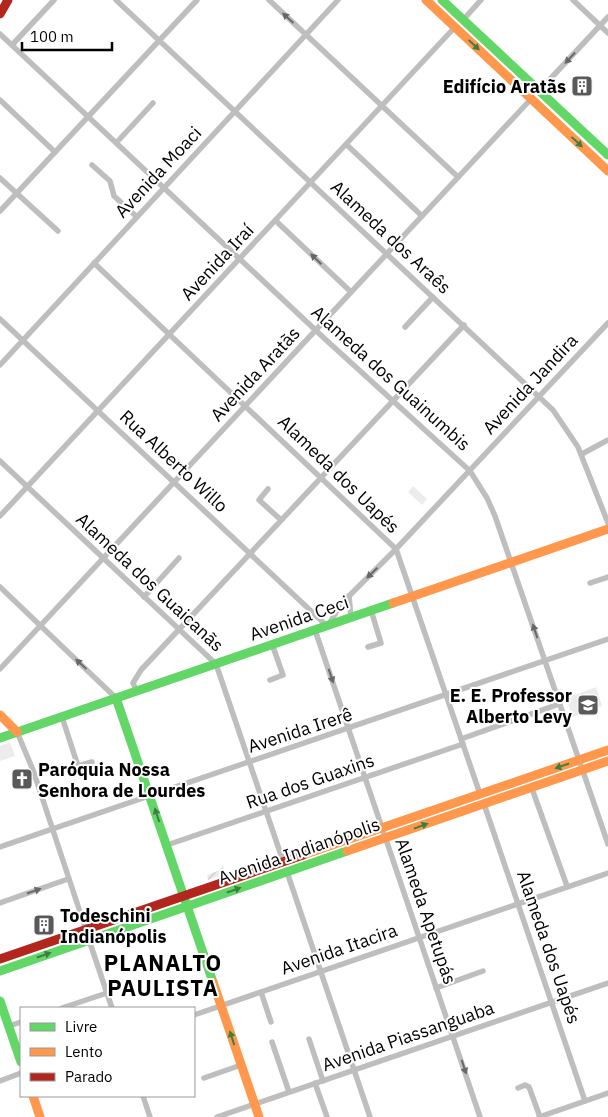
<svg xmlns="http://www.w3.org/2000/svg" width="608" height="1117" viewBox="0 0 608 1117" font-family="'IBM Plex Sans',sans-serif">
	<defs>
		<pattern id="garden-furrows" width="10" height="10" patternUnits="userSpaceOnUse" patternTransform="scale(1.25)"><rect width="10" height="10" fill="#ececec"/><path d="M-1 1l2-2M0 10L10 0M9 11l2-2" fill="none" stroke="#c9c9c9"/></pattern>
	</defs>
	<rect width="100%" height="100%" fill="#fff"/>
	<!-- garden -->
	<polygon fill="url(#garden-furrows)" points="223,865 226,874 208,880 207,875 220,870"/>
	<!-- pitch -->
	<g fill="#ececec">
		<polygon points="413,486 427,499 422,505 408,492"/>
		<polygon points="596,687 602,706 573,717 566,698"/>
		<polygon points="10,742 15,756 0,761 0,746"/>
	</g>
	<g fill="none" stroke-linecap="round" stroke-linejoin="round">
		<!-- street -->
		<g stroke="#bebebe" stroke-width="5.5">
			<polyline points="116,0 553,410 578,447 608,523"/>
			<polyline points="269,0 458,177"/>
			<polyline points="573,0 608,33"/>
			<polyline points="463,20 481,0"/>
			<polyline points="0,34 325,339 470,471 487,498 495,516 608,844"/>
			<polyline points="12,45 54,0"/>
			<polyline points="539,91 608,17"/>
			<polyline points="0,100 55,152"/>
			<polyline points="117,142 153,103"/>
			<polyline points="347,145 422,216"/>
			<polyline points="92,165 110,181 114,196 137,217"/>
			<polyline points="0,178 58,231"/>
			<polyline points="0,211 197,0"/>
			<polyline points="276,221 351,292"/>
			<polyline points="94,263 396,549 480,794"/>
			<polyline points="0,319 327,626"/>
			<polyline points="405,327 433,297"/>
			<polyline points="0,365 338,0"/>
			<polyline points="582,454 608,440"/>
			<polyline points="0,461 216,664 283,861"/>
			<polyline points="268,489 259,500 281,520"/>
			<polyline points="0,516 455,27"/>
			<polyline points="590,583 608,577"/>
			<polyline points="0,587 116,698"/>
			<polyline points="349,596 351,617"/>
			<polyline points="144,597 179,558"/>
			<polyline points="329,624 341,604 396,549 608,323"/>
			<polyline points="315,630 480,1117"/>
			<polyline points="368,647 381,643 371,610"/>
			<polyline points="0,669 531,99"/>
			<polyline points="270,680 283,675 272,644"/>
			<polyline points="137,692 133,683 141,670 464,325"/>
			<polyline points="62,717 78,766 92,762"/>
			<polyline points="17,732 33,770 86,930"/>
			<polyline points="461,739 559,704"/>
			<polyline points="531,786 567,886"/>
			<polyline points="484,804 585,1101"/>
			<polyline points="167,845 463,744"/>
			<polyline points="0,847 608,639"/>
			<polyline points="287,872 370,1117"/>
			<polyline points="0,903 68,879"/>
			<polyline points="89,940 112,1008"/>
			<polyline points="436,988 483,971"/>
			<polyline points="261,992 271,1022"/>
			<polyline points="62,1008 107,993"/>
			<polyline points="194,1015 608,873"/>
			<polyline points="9,1026 21,1022"/>
			<polyline points="309,1039 323,1081"/>
			<polyline points="272,1042 289,1092"/>
			<polyline points="204,1078 241,1065"/>
			<polyline points="0,1081 21,1073"/>
			<polyline points="315,1083 327,1117"/>
			<polyline points="518,1088 525,1085 529,1087 540,1117"/>
			<polyline points="143,1096 150,1117"/>
			<polyline points="217,1117 608,983"/>
			<polyline points="539,1117 608,1093"/>
		</g>
		<!-- fast -->
		<g stroke="#63d668" stroke-width="9">
			<polyline points="442,0 608,155"/>
			<polyline points="116,698 213,982"/>
			<polyline points="0,738 393,603"/>
			<polyline points="0,971 347,851"/>
			<polyline points="0,1001 21,1062"/>
		</g>
		<!-- slow -->
		<g stroke="#ff974d" stroke-width="9">
			<polyline points="426,0 608,171"/>
			<polyline points="393,603 608,529"/>
			<polyline points="0,715 17,732"/>
			<polyline points="347,851 608,761"/>
			<polyline points="303,855 608,750"/>
			<polyline points="213,982 259,1117"/>
			<polyline points="33,1096 40,1117"/>
		</g>
		<!-- jam -->
		<g stroke="#b3261e" stroke-width="9">
			<polyline points="0,14 8,0"/>
			<polyline points="0,959 303,855"/>
		</g>
	</g>
	<!-- one-way arrows -->
	<defs><path id="oneway-solid" d="M-6-.8H1V-3.2L6.5 0L1 3.2V.8H-6Z" transform="scale(1.25)"/></defs>
	<g fill="#686868">
		<use href="#oneway-solid" transform="translate(288 18) rotate(-137)"/>
		<use href="#oneway-solid" transform="translate(570 58) rotate(133)"/>
		<use href="#oneway-solid" transform="translate(316 259) rotate(-136)"/>
		<use href="#oneway-solid" transform="translate(372 573) rotate(136)"/>
		<use href="#oneway-solid" transform="translate(535 631) rotate(-109)"/>
		<use href="#oneway-solid" transform="translate(81 664) rotate(-137)"/>
		<use href="#oneway-solid" transform="translate(331 676) rotate(71)"/>
		<use href="#oneway-solid" transform="translate(34 891) rotate(-19)"/>
		<use href="#oneway-solid" transform="translate(464 1067) rotate(72)"/>
	</g>
	<g fill="#3b803e">
		<use href="#oneway-solid" transform="translate(474 45) rotate(43)"/>
		<use href="#oneway-solid" transform="translate(577 142) rotate(43)"/>
		<use href="#oneway-solid" transform="translate(562 766) rotate(161)"/>
		<use href="#oneway-solid" transform="translate(157 815) rotate(-108)"/>
		<use href="#oneway-solid" transform="translate(421 826) rotate(-20)"/>
		<use href="#oneway-solid" transform="translate(234 890) rotate(-19)"/>
		<use href="#oneway-solid" transform="translate(44 955) rotate(-19)"/>
		<use href="#oneway-solid" transform="translate(232 1038) rotate(-108)"/>
	</g>
	<!-- icons -->
	<defs>
		<g id="building-square" transform="scale(1.125)"><rect x="-9" y="-9" width="18" height="18" rx="4" fill="#595959" stroke="#fff"/><path d="M-4-6H4V6H1V3H-1V6H-4ZM-2.5-4.3h1.7v1.8h-1.7ZM.8-4.3h1.7v1.8H.8ZM-2.5-1h1.7V.8h-1.7ZM.8-1h1.7V.8H.8Z" fill="#fff"/></g>
		<g id="school-square" transform="scale(1.125)"><rect x="-9" y="-9" width="18" height="18" rx="4" fill="#595959" stroke="#fff"/><path d="M0-5L7-2L0 1L-7-2ZM-4 1L0 2.5L4 1V4Q0 6-4 4Z" fill="#fff"/></g>
		<g id="church-square" transform="scale(1.125)"><rect x="-9" y="-9" width="18" height="18" rx="4" fill="#595959" stroke="#fff"/><path d="M-1.2-6h2.4v3.5h3.3v2.4h-3.3V6h-2.4V-.1h-3.3v-2.4h3.3Z" fill="#fff"/></g>
	</defs>
	<g fill-rule="evenodd">
		<use href="#building-square" x="582" y="86"/>
		<use href="#school-square" x="588" y="705"/>
		<use href="#church-square" x="22" y="779"/>
		<use href="#building-square" x="44" y="925"/>
	</g>
	<g text-anchor="middle" dominant-baseline="central" stroke-width="4" stroke-linejoin="round" paint-order="stroke">
		<!-- poi labels -->
		<g font-size="18" font-weight="bold" fill="#000" stroke="#fff" text-anchor="end">
			<text x="566" y="86">Edifício Aratãs</text>
			<text x="572" y="695">E. E. Professor<tspan x="572" dy="21">Alberto Levy</tspan></text>
			<text x="38" y="769" text-anchor="start">Paróquia Nossa<tspan x="38" dy="21">Senhora de Lourdes</tspan></text>
			<text x="60" y="915" text-anchor="start">Todeschini<tspan x="60" dy="21">Indianópolis</tspan></text>
		</g>
		<!-- street labels -->
		<g font-size="18" fill="#000" stroke="#fff">
			<text transform="translate(158 172) rotate(-47)">Avenida Moaci</text>
			<text transform="translate(391 237) rotate(43)">Alameda dos Araês</text>
			<text transform="translate(217 262) rotate(-47)">Avenida Iraí</text>
			<text transform="translate(255 374) rotate(-47)">Avenida Aratãs</text>
			<text transform="translate(391 378) rotate(42)">Alameda dos Guainumbis</text>
			<text transform="translate(530 384) rotate(-47)">Avenida Jandira</text>
			<text transform="translate(174 461) rotate(43)">Rua Alberto Willo</text>
			<text transform="translate(339 474) rotate(44)">Alameda dos Uapés</text>
			<text transform="translate(150 582) rotate(43)">Alameda dos Guaicanãs</text>
			<text transform="translate(299 618) rotate(-19)">Avenida Ceci</text>
			<text transform="translate(300 730) rotate(-18)">Avenida Irerê</text>
			<text transform="translate(310 781) rotate(-19)">Rua dos Guaxins</text>
			<text transform="translate(299 851) rotate(-19)">Avenida Indianópolis</text>
			<text transform="translate(426 911) rotate(71)">Alameda Apetupás</text>
			<text transform="translate(549 947) rotate(71)">Alameda dos Uapés</text>
			<text transform="translate(339 949) rotate(-19)">Avenida Itacira</text>
			<text transform="translate(408 1036) rotate(-19)">Avenida Piassanguaba</text>
		</g>
		<!-- district labels -->
		<g font-size="22" font-weight="bold" letter-spacing="1" fill="#000" stroke="#fff">
			<text x="163" y="962">PLANALTO<tspan x="163" dy="25">PAULISTA</tspan></text>
		</g>
	</g>
	<!-- legend -->
	<rect x="20" y="1007" width="175" height="90" fill="#ffffff" stroke="#999999"/>
	<rect x="30" y="1023" width="25" height="8" fill="#63d668" stroke="#999999"/>
	<text x="65" y="1032" font-size="15" fill="#000000">Livre</text>
	<rect x="30" y="1048" width="25" height="8" fill="#ff974d" stroke="#999999"/>
	<text x="65" y="1057" font-size="15" fill="#000000">Lento</text>
	<rect x="30" y="1073" width="25" height="8" fill="#b3261e" stroke="#999999"/>
	<text x="65" y="1082" font-size="15" fill="#000000">Parado</text>
	<!-- scale -->
	<path d="M22 42v8h90v-8" fill="none" stroke="#000000" stroke-width="2.5"/>
	<text x="30" y="42" font-size="15" fill="#000000" stroke="#ffffff" stroke-width="4" paint-order="stroke">100 m</text>
</svg>
